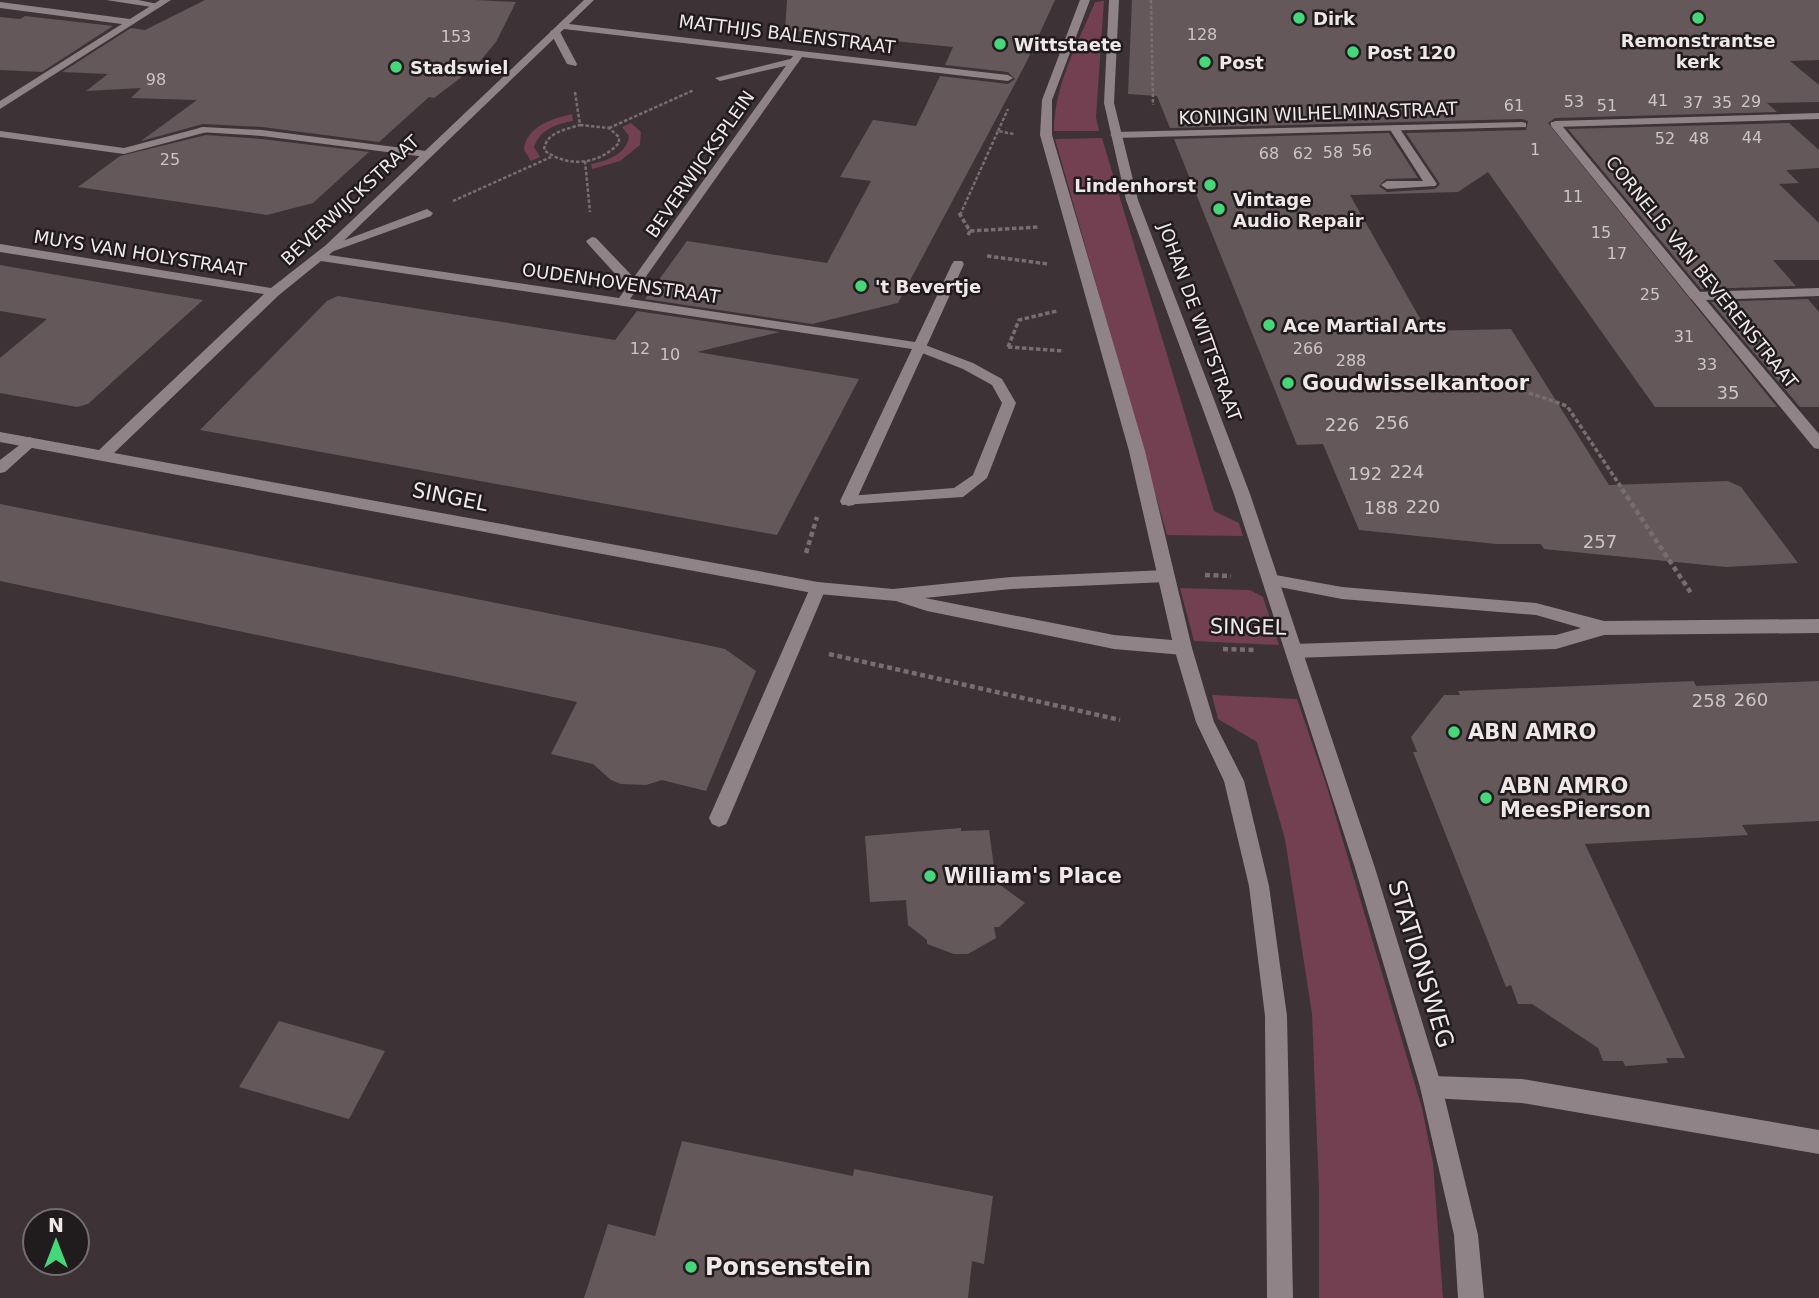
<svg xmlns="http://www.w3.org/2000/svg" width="1819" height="1298" viewBox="0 0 1819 1298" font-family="'DejaVu Sans',sans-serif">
	<rect width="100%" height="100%" fill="#3d3235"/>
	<!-- green -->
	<g fill="#724050">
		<path d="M 1104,1 L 1096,117 L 1099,131 L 1054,131 C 1054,85 1078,43 1095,2 Z"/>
		<path d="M 572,114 L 573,121 C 557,124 540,129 534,147 L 540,157 L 531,161 L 524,150 C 526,126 552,119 572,114 Z"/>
		<path d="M 631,123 L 641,132 L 640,145 L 620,161 L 592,169 L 591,164 C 607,161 627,154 629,136 L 622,127 Z"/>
		<polygon points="1102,138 1214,511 1239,523 1243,536 1167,535 1055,139"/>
		<polygon points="1180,588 1250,590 1263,597 1279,645 1194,641"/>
		<polygon points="1212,695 1297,699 1327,787 1422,1108 1433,1163 1443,1298 1319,1298 1319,1190 1312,1014 1285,839 1257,742 1218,719"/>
	</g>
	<!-- building -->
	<g fill="#64585b">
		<polygon points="205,0 475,0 516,2 496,42 476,66 434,98 429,97 379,142 262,127 203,124 141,141 197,100 131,98 141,88 86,91 108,74 62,72 131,28 145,30"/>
		<polygon points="787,0 1055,0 1027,61 898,303 812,324 645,299 687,241 827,263 871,181 840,177 873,120 916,126 940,76 1008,84 1015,79 1008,72 945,65 953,47 785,30"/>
		<polygon points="1132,0 1819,0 1819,60 1790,61 1819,85 1819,102 1767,103 1777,112 1555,118 1548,123 1777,407 1655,407 1488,172 1458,192 1350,195 1427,331 1511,329 1609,485 1728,481 1741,487 1798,563 1726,567 1544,549 1541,544 1496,544 1359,530 1323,444 1297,445 1174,139 1389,133 1418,178 1386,179 1379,186 1387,192 1435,189 1440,184 1406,133 1526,130 1528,121 1522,119 1170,128 1157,96 1128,94"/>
		<polygon points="25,16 113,26 42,72 0,70 0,17 20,19"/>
		<polygon points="1789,123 1819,150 1819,168 1786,170 1799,183 1779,184 1819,223 1819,260 1773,260 1796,286 1701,289 1568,129"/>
		<polygon points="206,135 262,139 369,152 313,203 267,215 78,187 120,156"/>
		<polygon points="0,265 155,292 203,300 88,404 77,407 0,393 0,358 47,319 0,311"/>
		<polygon points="338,296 615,340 637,311 780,332 697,352 859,379 777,535 200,430 327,301"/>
		<polygon points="1808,299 1819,312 1819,407 1800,407 1711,302"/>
		<polygon points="0,504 702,644 725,649 756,671 706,791 662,780 646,785 621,784 611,780 593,764 551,754 577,702 0,581"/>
		<polygon points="1694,681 1696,686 1819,681 1819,821 1742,825 1748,835 1585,844 1685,1058 1666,1058 1668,1063 1625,1066 1623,1061 1603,1061 1598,1048 1532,1004 1518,1004 1511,985 1506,987 1413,752 1417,752 1411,737 1444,695 1460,695 1458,691"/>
		<polygon points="961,828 961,831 989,830 996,882 1025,903 999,927 994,927 996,938 968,954 954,954 927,944 927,940 908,925 906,900 870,902 865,836"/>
		<polygon points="279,1021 385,1051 349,1119 239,1087"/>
		<polygon points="682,1141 853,1176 854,1169 993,1196 984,1264 972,1261 968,1298 584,1298 608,1224 655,1236"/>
	</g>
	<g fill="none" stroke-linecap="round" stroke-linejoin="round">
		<!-- path-far2 -->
		<g stroke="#786e70" stroke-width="2.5" stroke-dasharray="3.5 2" stroke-linecap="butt">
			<polyline points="1151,0 1153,105"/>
			<polyline points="575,92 580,125"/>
			<path d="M 580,125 L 609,128 L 619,137 L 619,143 C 599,165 567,168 544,150 C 546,132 565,130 580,125 Z"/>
			<polyline points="609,128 694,90"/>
			<polyline points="998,131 1008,109"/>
			<polyline points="585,161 590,212"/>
			<polyline points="453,201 551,157"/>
			<polyline points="960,215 998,131 1014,134"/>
		</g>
		<!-- path-far1 -->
		<g stroke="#786e70" stroke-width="3.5" stroke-dasharray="4.5 2.5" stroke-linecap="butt">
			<polyline points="959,213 970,231 967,237"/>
			<polyline points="970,231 1039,227"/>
			<polyline points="987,256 1048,264"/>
			<polyline points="1008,347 1064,351"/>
			<polyline points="1008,347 1019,320 1057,311"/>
			<polyline points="1509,386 1567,406 1623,490"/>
		</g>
		<!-- path -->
		<g stroke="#786e70" stroke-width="4.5" stroke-dasharray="5 3.5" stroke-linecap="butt">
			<polyline points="1622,489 1691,593"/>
			<polyline points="806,553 817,517"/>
			<polyline points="1205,575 1231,576"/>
			<polyline points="1223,649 1256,650"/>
			<polyline points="829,654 1120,720"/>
		</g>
		<!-- service -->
		<g fill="#908387" fill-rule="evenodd">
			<polygon points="1394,125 1398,126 1437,184 1435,186 1387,189 1381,185 1387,181 1423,181 1389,128"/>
			<polygon points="917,342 973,363 1002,379 1016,403 987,478 963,497 842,505 840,501 848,496 954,488 973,475 1002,403 992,385 963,369 912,349 910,346"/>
			<polygon points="30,437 37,442 35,445 5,472 0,473 0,460"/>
			<polygon points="818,582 826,588 729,818 726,824 719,827 712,824 709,818 810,588"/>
			<polygon points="1431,1076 1522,1079 1819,1130 1819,1154 1522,1103 1431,1098 1423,1095 1420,1087 1423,1079"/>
		</g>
		<!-- pedestrian -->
		<g fill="#908387" fill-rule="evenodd">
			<polygon points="106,0 138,0 163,5 158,8"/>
			<polygon points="552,30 560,32 577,64 576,66 567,64 550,32"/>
			<polygon points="794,58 799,61 798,63 720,81 715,78"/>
			<polygon points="1551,122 1559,122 1701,293 1701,299 1691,299 1551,126"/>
			<polygon points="203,127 262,130 426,151 432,154 426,157 262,136 199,132 199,128"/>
			<polygon points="427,209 433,213 431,216 334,251 330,252 324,248"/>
			<polygon points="592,237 596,238 639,283 639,289 629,289 588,244 586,241"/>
		</g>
		<!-- minor -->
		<g fill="#908387" fill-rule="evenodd">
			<polygon points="160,0 171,0 0,109 0,101 122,24 0,8 0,2 130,19"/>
			<path d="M 584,0 L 594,0 L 569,24 L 1008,75 L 1013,78 L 1008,81 L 802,57 L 630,299 L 915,342 L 952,264 L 954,261 L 962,261 L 964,264 L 854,505 L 848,506 L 840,501 L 912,349 L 321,261 L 279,295 L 114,453 L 818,582 L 893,589 L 1011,577 L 1166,570 L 1174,576 L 1166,582 L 1011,589 L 925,598 L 1114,635 L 1183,641 L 1189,643 L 1192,648 L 1189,653 L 1183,655 L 1114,649 L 927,611 L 896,601 L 818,594 L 0,442 L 0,432 L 99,450 L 264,294 L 0,252 L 0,244 L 271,288 L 326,245 ZM 564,29 L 793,56 L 619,298 L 329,255 Z"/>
			<polygon points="1819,113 1819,119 1555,127 1550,124 1555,121"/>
			<polygon points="1522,122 1526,123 1526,127 1116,138 1110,135 1116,132"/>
			<polygon points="203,127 207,128 207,132 124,154 0,137 0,131 124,148"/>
			<polygon points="1819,288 1819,296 1706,300 1819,434 1819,449 1814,448 1689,296 1696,292"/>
			<polygon points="1270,574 1342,587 1536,603 1604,621 1819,619 1819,633 1604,635 1556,649 1294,658 1288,656 1285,651 1288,646 1294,644 1556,635 1581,628 1536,615 1342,599 1264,584 1262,580 1264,576"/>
		</g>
		<!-- tertiary -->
		<g fill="#908387" fill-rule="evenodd">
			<polygon points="1080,0 1090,0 1052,100 1052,135 1145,451 1192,648 1214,722 1244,781 1269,886 1287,1016 1293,1298 1267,1298 1265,1016 1249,886 1224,781 1196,722 1174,648 1129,451 1040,135 1042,100"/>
			<polygon points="1109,0 1119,0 1114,103 1138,200 1250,494 1375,868 1442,1087 1478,1235 1484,1298 1458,1298 1454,1235 1420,1087 1355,868 1234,494 1126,200 1104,103"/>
		</g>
	</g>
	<!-- markers -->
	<g fill="#46d779" stroke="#201b1d" stroke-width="2.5">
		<circle cx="1299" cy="18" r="7"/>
		<circle cx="1698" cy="18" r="7"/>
		<circle cx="1000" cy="44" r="7"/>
		<circle cx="1353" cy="52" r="7"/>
		<circle cx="1205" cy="62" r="7"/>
		<circle cx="396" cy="67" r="7"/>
		<circle cx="1210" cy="185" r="7"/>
		<circle cx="1219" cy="209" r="7"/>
		<circle cx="861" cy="286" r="7"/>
		<circle cx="1269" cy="325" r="7"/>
		<circle cx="1288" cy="383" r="7"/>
		<circle cx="1454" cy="732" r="7"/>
		<circle cx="1486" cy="798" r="7"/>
		<circle cx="930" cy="876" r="7"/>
		<circle cx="691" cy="1267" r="7"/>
	</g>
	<g text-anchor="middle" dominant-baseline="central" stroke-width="5" stroke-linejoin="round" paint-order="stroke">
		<!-- far-number labels -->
		<g font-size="16" fill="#ccc4c6">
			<text x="1202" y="34">128</text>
			<text x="456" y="36">153</text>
			<text x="156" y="79">98</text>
			<text x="1658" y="100">41</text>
			<text x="1574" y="101">53</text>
			<text x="1751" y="101">29</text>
			<text x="1693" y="102">37</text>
			<text x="1722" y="102">35</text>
			<text x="1514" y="105">61</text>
			<text x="1607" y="105">51</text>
			<text x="1752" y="137">44</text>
			<text x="1665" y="138">52</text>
			<text x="1699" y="138">48</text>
			<text x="1535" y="149">1</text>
			<text x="1362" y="150">56</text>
			<text x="1333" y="152">58</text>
			<text x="1269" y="153">68</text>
			<text x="1303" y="153">62</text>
			<text x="170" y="159">25</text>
			<text x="1573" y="196">11</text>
			<text x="1601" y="232">15</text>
			<text x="1617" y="253">17</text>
			<text x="1650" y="294">25</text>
			<text x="1684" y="336">31</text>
			<text x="640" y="348">12</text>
			<text x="1308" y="348">266</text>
			<text x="670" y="354">10</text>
			<text x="1351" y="360">288</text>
			<text x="1707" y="364">33</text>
		</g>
		<!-- far-poi labels -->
		<g font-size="18" font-weight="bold" fill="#efe8e9" stroke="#201b1d" text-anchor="start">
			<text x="1313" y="18">Dirk</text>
			<text x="1698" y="40" text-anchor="middle">Remonstrantse<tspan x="1698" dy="21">kerk</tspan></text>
			<text x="1014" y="44">Wittstaete</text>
			<text x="1367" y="52">Post 120</text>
			<text x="1219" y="62">Post</text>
			<text x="410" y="67">Stadswiel</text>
			<text x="1196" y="185" text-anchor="end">Lindenhorst</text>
			<text x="1233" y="199">Vintage<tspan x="1233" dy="21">Audio Repair</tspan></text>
			<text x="875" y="286">'t Bevertje</text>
			<text x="1283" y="325">Ace Martial Arts</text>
		</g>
		<!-- far-street labels -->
		<g font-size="18" fill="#efe8e9" stroke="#201b1d">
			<text transform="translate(787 34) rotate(7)">MATTHIJS BALENSTRAAT</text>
			<text transform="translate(1318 113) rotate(-2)">KONINGIN WILHELMINASTRAAT</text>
			<text transform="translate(700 164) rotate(-55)">BEVERWIJCKSPLEIN</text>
			<text transform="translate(350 200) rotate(-43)">BEVERWIJCKSTRAAT</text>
			<text transform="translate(140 253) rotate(9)">MUYS VAN HOLYSTRAAT</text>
			<text transform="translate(1702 272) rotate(51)">CORNELIS VAN BEVERENSTRAAT</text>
			<text transform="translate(621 283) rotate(8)">OUDENHOVENSTRAAT</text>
			<text transform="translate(1200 322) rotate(70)">JOHAN DE WITTSTRAAT</text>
		</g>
		<!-- number labels -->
		<g font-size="18" fill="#ccc4c6">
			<text x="1728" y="392">35</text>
			<text x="1392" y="422">256</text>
			<text x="1342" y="424">226</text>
			<text x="1407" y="471">224</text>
			<text x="1365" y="473">192</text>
			<text x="1423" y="506">220</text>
			<text x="1381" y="507">188</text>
			<text x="1600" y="541">257</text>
			<text x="1751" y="699">260</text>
			<text x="1709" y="700">258</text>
		</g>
		<!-- poi labels -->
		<g font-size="21" font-weight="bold" fill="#efe8e9" stroke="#201b1d" text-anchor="start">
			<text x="1302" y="383">Goudwisselkantoor</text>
			<text x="1468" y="732">ABN AMRO</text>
			<text x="1500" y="786">ABN AMRO<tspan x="1500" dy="24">MeesPierson</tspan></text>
			<text x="944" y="876">William's Place</text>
		</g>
		<!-- street labels -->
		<g font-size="21" fill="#efe8e9" stroke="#201b1d">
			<text transform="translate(450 497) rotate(11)">SINGEL</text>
			<text transform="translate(1248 627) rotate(1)">SINGEL</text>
		</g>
		<!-- near-street labels -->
		<g font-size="24" fill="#efe8e9" stroke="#201b1d">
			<text transform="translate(1421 964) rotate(73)">STATIONSWEG</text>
		</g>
		<!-- near-poi labels -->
		<g font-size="24" font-weight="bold" fill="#efe8e9" stroke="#201b1d" text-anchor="start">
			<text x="705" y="1267">Ponsenstein</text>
		</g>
	</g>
	<!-- north arrow -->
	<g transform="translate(56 1242)"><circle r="33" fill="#201b1d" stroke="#736d6f" stroke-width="2"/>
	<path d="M0-5L12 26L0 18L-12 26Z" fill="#46d779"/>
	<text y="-10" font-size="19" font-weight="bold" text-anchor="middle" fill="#efe8e9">N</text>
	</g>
</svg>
